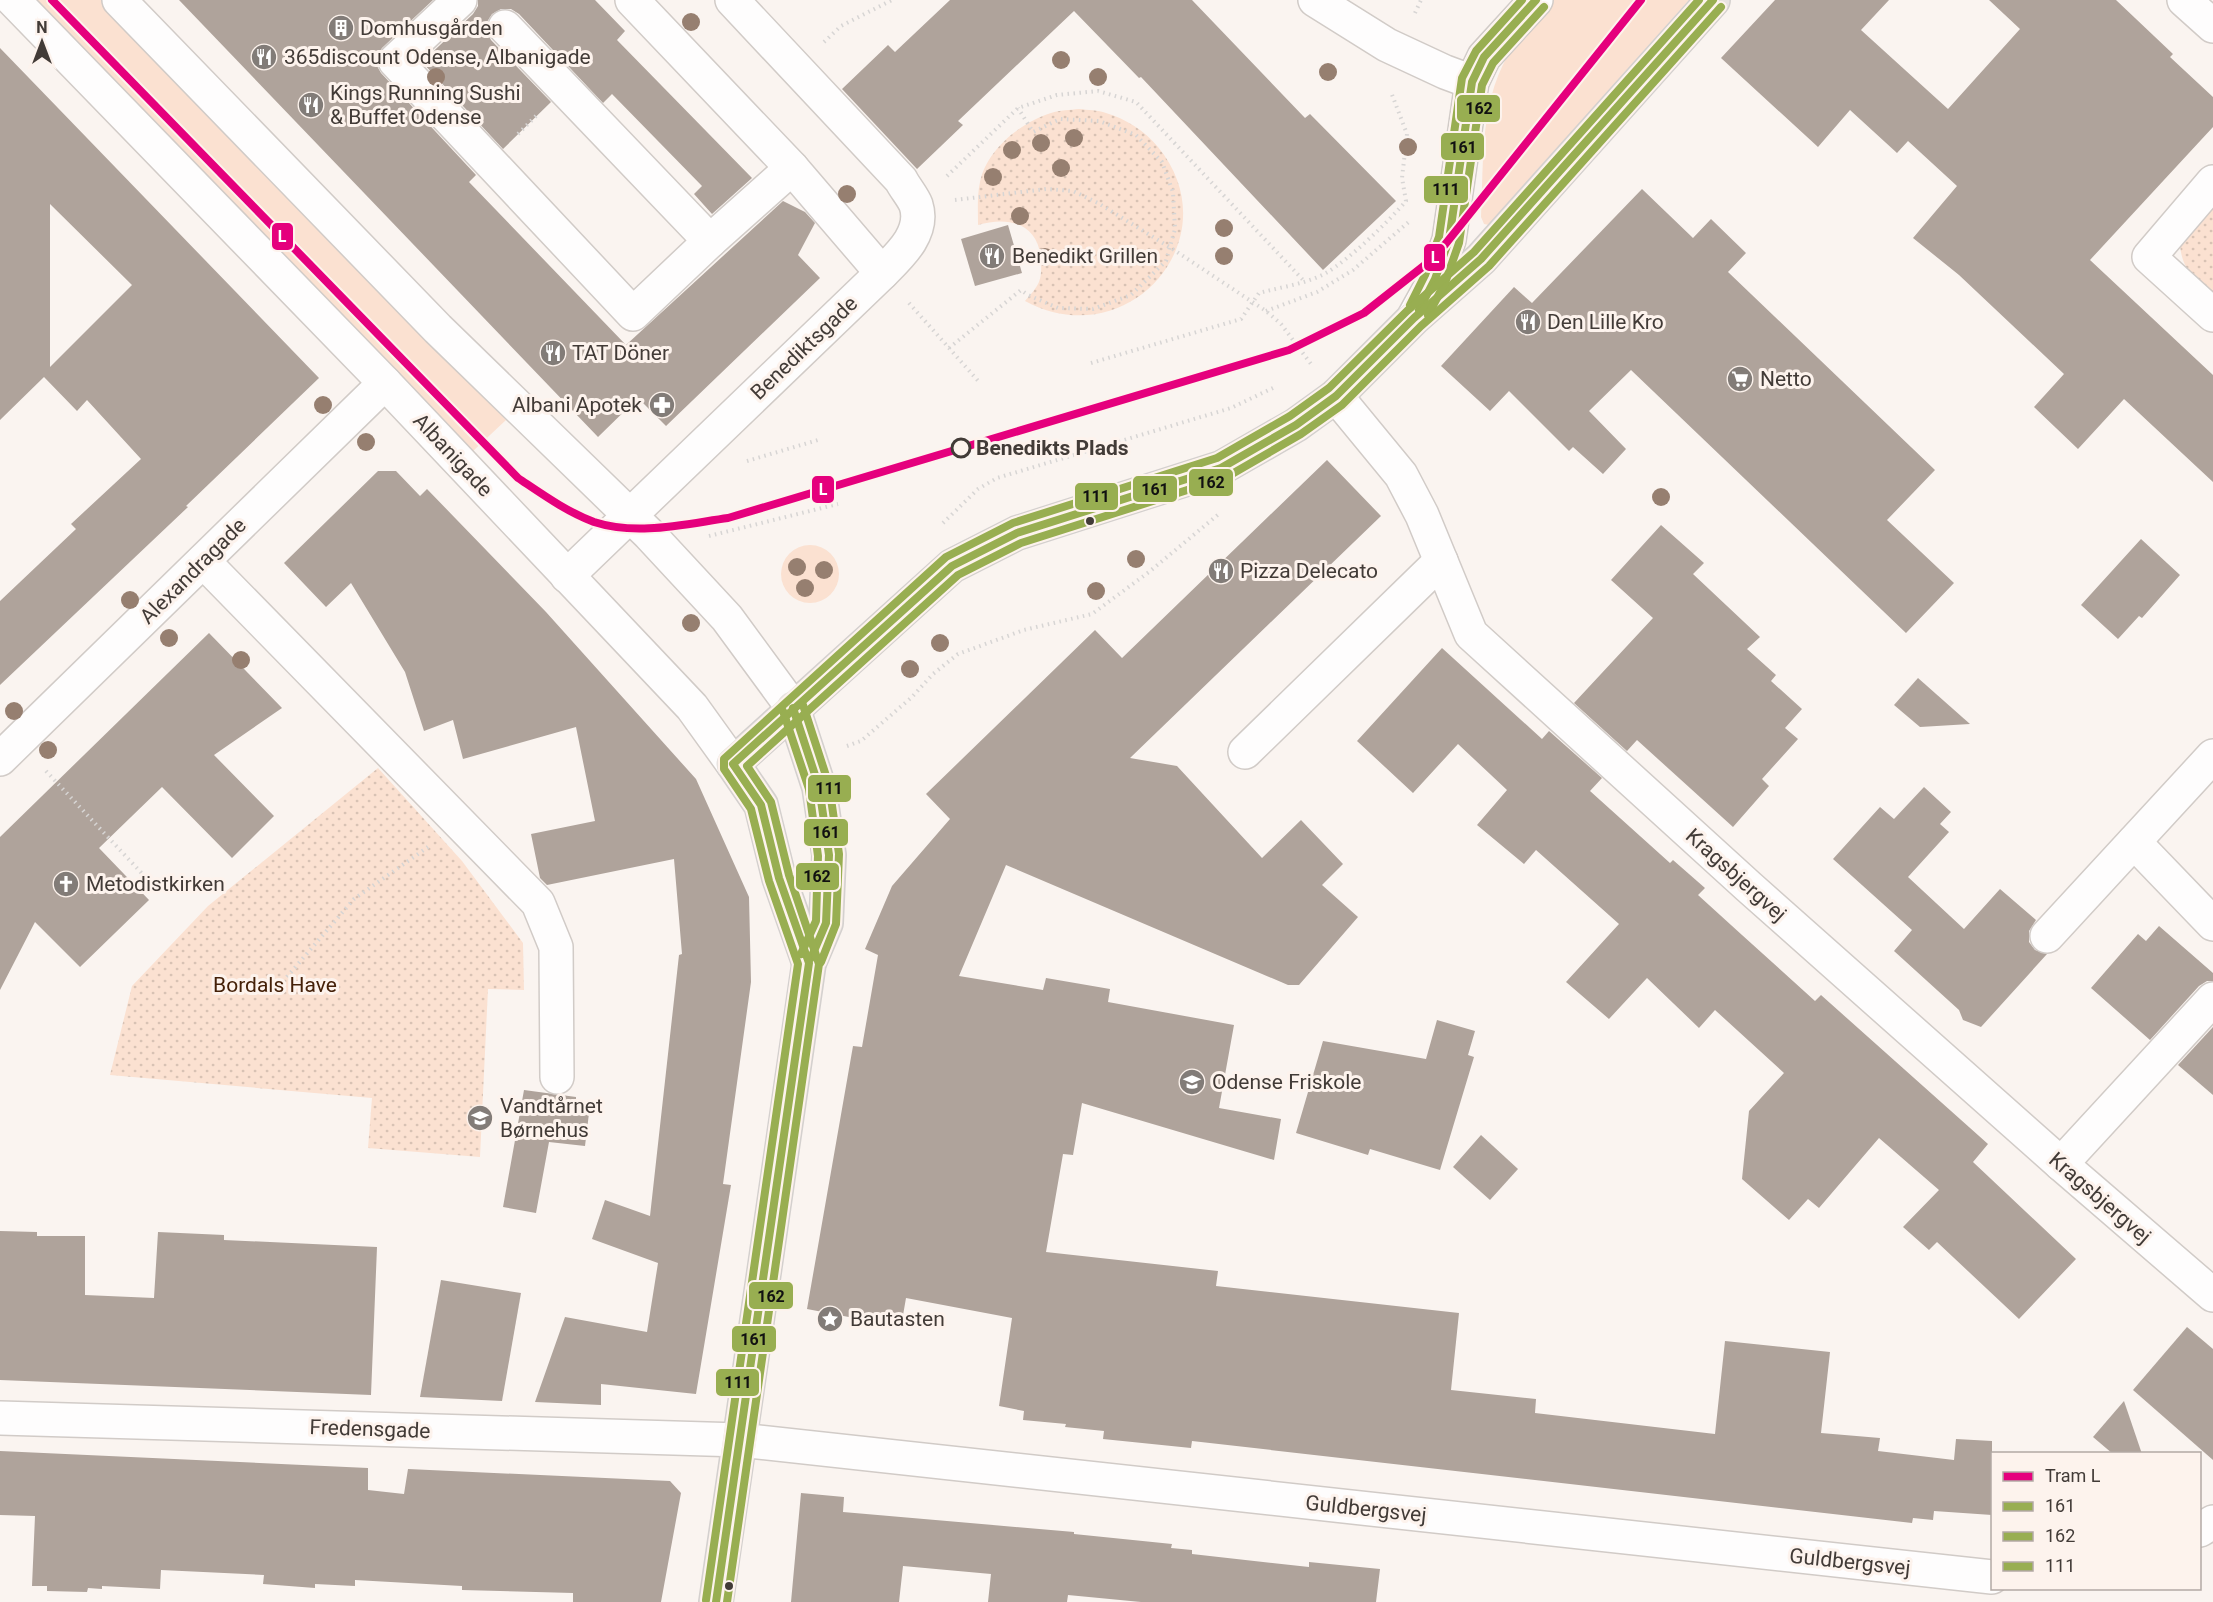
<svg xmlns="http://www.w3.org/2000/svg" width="2213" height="1602" viewBox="0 0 2213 1602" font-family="Roboto,sans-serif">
	<defs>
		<pattern id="park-dots" width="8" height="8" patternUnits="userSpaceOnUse" patternTransform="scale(1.5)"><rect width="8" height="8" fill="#fbe1d1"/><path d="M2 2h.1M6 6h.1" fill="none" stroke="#d8c2b4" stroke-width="1.8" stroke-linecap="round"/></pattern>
	</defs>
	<rect width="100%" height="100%" fill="#faf4f0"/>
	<!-- grass -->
	<g fill="#fbe1d1">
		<polygon points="31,0 101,0 506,420 471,453"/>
		<path d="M 1553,0 L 1689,0 L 1489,225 L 1484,224 L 1481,217 C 1484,159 1479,96 1514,46 C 1525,29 1540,15 1553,0 Z"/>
		<circle cx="810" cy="574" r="29"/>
	</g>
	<!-- park -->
	<g fill="url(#park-dots)">
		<path d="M 1079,109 C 1088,110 1098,110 1106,113 C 1126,119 1145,131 1158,147 C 1232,237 1129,357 1025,301 C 1030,295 1036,289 1039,282 C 1042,274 1041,267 1041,259 C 1038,223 1008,216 978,225 C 978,211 977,196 980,182 C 987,149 1020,123 1051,113 C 1060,110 1070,110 1079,109 Z"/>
		<path d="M 2213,202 L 2213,300 C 2197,281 2182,271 2180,245 Z"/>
		<polygon points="378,768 462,861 523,943 524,990 488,989 480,1157 368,1148 372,1098 110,1075 132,986 208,906"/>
	</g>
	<!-- building -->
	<g fill="#afa39b" fill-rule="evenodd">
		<polygon points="179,0 433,0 382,48 377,56 377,66 381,73 476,175 469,182 626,345 783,201 805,212 815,223 798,255 820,278 666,426 638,398 598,437"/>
		<polygon points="478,0 595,0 625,31 617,40 752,178 712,214 694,194 702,186 612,94 603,103 519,14 511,9 501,9 492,14 487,22 487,32 491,40 551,102 503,149 422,62 473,14 478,6"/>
		<polygon points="950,0 1192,0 1305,118 1310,114 1396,201 1323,270 1141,77 1139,78 1074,11 958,121 963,125 917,169 842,89 888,45 895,52"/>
		<polygon points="1775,0 1889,0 1861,30 1948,109 2020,29 1989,0 2116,0 2173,54 2170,57 2213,97 2213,127 2090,260 2213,375 2213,482 2124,399 2078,449 2034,407 2064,374 1959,275 1913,238 1957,186 1908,141 1897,153 1850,110 1818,147 1721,58"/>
		<path d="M 0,48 L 319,378 L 186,506 L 188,507 L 0,685 L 0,601 L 76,529 L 71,524 L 141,459 L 87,400 L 77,411 L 44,377 L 0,420 ZM 50,204 L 132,285 L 50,367 Z"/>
		<polygon points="1642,189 1693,238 1711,219 1746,253 1728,272 1935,470 1887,520 1954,583 1906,633 1631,370 1589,411 1626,449 1603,474 1573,447 1569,451 1509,391 1490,411 1441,366 1514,287 1532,303"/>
		<polygon points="1008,225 1022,273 975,286 961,239"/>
		<polygon points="1327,460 1381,516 1130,758 1177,766 1262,858 1301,820 1343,864 1322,885 1358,917 1299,985 1288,985 1006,865 959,976 1043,990 1046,978 1110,989 1108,1002 1234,1025 1219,1108 1281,1119 1274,1160 1082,1103 1073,1155 1063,1154 1046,1252 1218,1271 1216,1286 1459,1313 1451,1390 1536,1399 1535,1413 1715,1434 1725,1341 1830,1352 1821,1433 1880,1438 1878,1451 1954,1460 1956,1439 1992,1441 1992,1515 1934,1511 1933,1520 1913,1518 1912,1523 1192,1441 1191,1448 1103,1439 1104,1431 1065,1427 1066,1424 1023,1420 1024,1411 999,1406 1012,1318 906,1298 901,1327 807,1309 853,1046 862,1047 878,955 865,949 892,886 950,819 926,794 1095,630 1122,658"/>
		<polygon points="378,471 396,471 420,496 427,489 546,612 696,779 749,897 751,982 723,1184 731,1185 696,1394 601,1384 601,1405 535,1402 565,1317 647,1332 658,1263 592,1239 605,1200 650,1216 679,955 682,954 674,859 547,885 540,878 531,834 595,821 576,727 463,759 453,720 424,731 405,672 351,583 326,607 284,563"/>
		<polygon points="1661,525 1704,563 1693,574 1760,637 1747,649 1776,675 1771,681 1802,709 1785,728 1798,739 1762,779 1769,786 1733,827 1637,740 1627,751 1574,703 1653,618 1611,580"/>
		<polygon points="2141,539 2180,575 2142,618 2139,616 2118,639 2081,605"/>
		<polygon points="209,633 282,708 214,755 274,816 232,858 162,787 99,848 149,900 80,967 35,922 0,990 0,837"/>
		<polygon points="1442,648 1542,739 1549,731 1602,778 1590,791 1670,863 1673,860 1705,888 1698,895 1742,935 1815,1001 1821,995 1988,1144 1973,1162 2076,1259 2019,1319 1937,1242 1929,1250 1903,1227 1939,1190 1879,1138 1819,1208 1808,1199 1789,1220 1742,1179 1749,1111 1784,1073 1715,1010 1699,1028 1647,978 1609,1019 1566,982 1619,924 1536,850 1524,864 1477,825 1507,790 1458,744 1413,793 1357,741"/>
		<polygon points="1918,678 1970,724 1920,727 1894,705"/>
		<polygon points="1924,787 1951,812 1940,824 1949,832 1908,877 1964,929 2000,889 2036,920 2029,931 2029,942 2035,950 2047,954 1981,1027 1963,1020 1959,1010 1894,951 1912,930 1833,859 1880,807 1894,819"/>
		<polygon points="2159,926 2213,973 2213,981 2207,981 2199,986 2150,1040 2091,988 2138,934 2146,941"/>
		<polygon points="1437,1020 1475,1031 1468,1055 1474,1057 1440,1170 1370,1149 1368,1155 1296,1133 1323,1041 1426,1059"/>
		<polygon points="2213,1027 2213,1095 2178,1065"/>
		<polygon points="524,1090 576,1097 576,1103 590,1105 585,1146 549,1142 536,1213 503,1207"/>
		<polygon points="1481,1135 1518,1169 1490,1200 1453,1167"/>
		<polygon points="0,1231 37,1232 37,1236 85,1236 85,1295 154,1298 158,1232 224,1235 224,1240 377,1247 371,1395 0,1380"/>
		<polygon points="441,1280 521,1293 502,1401 420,1397"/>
		<polygon points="2187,1327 2213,1349 2213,1460 2133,1390"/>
		<polygon points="2124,1401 2142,1454 2113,1454 2093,1437"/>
		<polygon points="0,1451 368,1468 368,1490 404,1494 408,1469 670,1481 681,1493 661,1602 573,1602 573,1593 462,1590 462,1586 355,1580 355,1586 315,1584 315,1588 263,1584 264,1575 161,1570 160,1589 102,1586 102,1589 88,1588 87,1592 47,1591 47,1586 32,1586 35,1516 0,1515"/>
		<polygon points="801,1493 844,1497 843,1512 1074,1532 1074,1534 1172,1544 1171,1548 1192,1550 1192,1554 1309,1567 1309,1562 1380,1569 1376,1602 1141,1602 1068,1595 1067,1602 988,1602 991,1574 903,1566 899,1602 791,1602"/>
	</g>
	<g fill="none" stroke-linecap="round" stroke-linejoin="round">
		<!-- minor casing -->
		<g stroke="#d1cbc7" stroke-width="36">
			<g id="minor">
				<polyline points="13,0 385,383 692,707 733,764"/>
				<polyline points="119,0 438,329 649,534 727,618 793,708"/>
				<polyline points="460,0 395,61 633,314 710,241"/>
				<polyline points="632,0 792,168 882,273"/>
				<polyline points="1315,0 1387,45 1445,72 1472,82"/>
				<polyline points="2184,0 2213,26"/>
				<polyline points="505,27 710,241 792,168"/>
				<polyline points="2213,182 2149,257 2213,315"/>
				<polyline points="1414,317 1435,279 1449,240 1472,82 1484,57 1536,0"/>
				<polyline points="1336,396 1401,475 1422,515 1471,634 1749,887 2061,1164 2213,1295"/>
				<polyline points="203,561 538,903 556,947 557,1077"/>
				<path d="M 567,576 L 882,273 C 899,256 925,233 916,205 C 913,197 905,188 901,180 L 732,0"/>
				<polyline points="1245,752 1441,561"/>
				<polyline points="0,759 385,383"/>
				<polyline points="2134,842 2213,924"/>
				<polyline points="2047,936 2213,756"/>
				<polyline points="2061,1164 2213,999"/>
				<polyline points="0,1418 740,1440 1992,1577"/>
				<polyline points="2200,1530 2213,1522"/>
			</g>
		</g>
		<!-- major casing -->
		<g stroke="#d4d0ce" stroke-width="36">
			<g id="major">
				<polyline points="809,963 779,878 761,805 733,764 952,566 1017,533 1221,468 1296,425 1336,396 1414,318 1481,259 1713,0"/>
				<polyline points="716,1602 809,963 826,923 829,855 819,787 793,708"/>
			</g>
		</g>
		<!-- path -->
		<g stroke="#d7d5d4" stroke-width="4" stroke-dasharray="1.5 4.5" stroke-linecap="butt">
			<polyline points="1415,13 1421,0"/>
			<polyline points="824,42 841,26 892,0"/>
			<polyline points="518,134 536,116"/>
			<polyline points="947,176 1018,108 1057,95 1098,91 1136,102 1305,282"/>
			<polyline points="955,200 1046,189 1073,191 1098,203 1171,248 1266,311 1281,324 1311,364"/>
			<polyline points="909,303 980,383"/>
			<polyline points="1266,311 1317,292 1353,270 1411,220"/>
			<polyline points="949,348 1021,290 1028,295 1058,308 1093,309 1131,295 1166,261 1175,229 1173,192 1162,162 1136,135 1099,121 1060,119 1033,132 1018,108"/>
			<path d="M 1091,363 L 1241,319 L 1259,293 C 1281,287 1306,284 1326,273 C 1350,259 1388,222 1406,201 L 1402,178 L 1407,134 L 1391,92"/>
			<polyline points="747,461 818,440"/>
			<polyline points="943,523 978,489 997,478 1231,408 1275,387"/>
			<polyline points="709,536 838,504"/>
			<polyline points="847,746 861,741 912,697 933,674 958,654 1024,630 1092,614 1149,572 1220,513"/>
			<polyline points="46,771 150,882"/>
			<polyline points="279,986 354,899 428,847"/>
		</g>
		<!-- minor -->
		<use href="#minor" stroke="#fefdfd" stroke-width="33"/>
		<!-- major -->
		<use href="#major" stroke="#e8e3e0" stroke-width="33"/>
		<!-- bus-1 casing -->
		<g stroke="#fdf3ed" stroke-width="12">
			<g id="bus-1">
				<polyline points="1419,310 1435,279 1449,240 1472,82 1484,57 1536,0"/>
				<polyline points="793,708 819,787 829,855 826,923 811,958"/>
				<polyline points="716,1602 809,963 779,878 761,805 733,764 952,566 1017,533 1221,468 1296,425 1336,396 1414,318 1481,259 1713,0"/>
			</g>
		</g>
		<!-- bus-2 casing -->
		<g stroke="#fdf3ed" stroke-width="12">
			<g id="bus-2">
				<polyline points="1428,315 1445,283 1459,243 1482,85 1493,63 1544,7"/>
				<polyline points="783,711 809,789 818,856 816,921 801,954"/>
				<polyline points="727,1602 819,964 789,875 771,802 747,766 958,575 1021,543 1225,478 1301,434 1342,405 1421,326 1489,266 1721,7"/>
			</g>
		</g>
		<!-- bus-3 casing -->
		<g stroke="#fdf3ed" stroke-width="12">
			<g id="bus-3">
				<polyline points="1410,305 1425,275 1439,237 1462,78 1476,51 1522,0"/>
				<polyline points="803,705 829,785 839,854 836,924 821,962"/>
				<polyline points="706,1600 798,964 769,881 751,809 724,769 724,759 946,557 1013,523 1217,458 1290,416 1329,388 1407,311 1474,252 1699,0"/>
			</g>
		</g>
		<!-- bus-1 -->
		<use href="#bus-1" stroke="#98ae51" stroke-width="8"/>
		<!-- bus-2 -->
		<use href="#bus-2" stroke="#98ae51" stroke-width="8"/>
		<!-- bus-3 -->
		<use href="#bus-3" stroke="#98ae51" stroke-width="8"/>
		<!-- tram-1 casing -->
		<g stroke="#fdf3ed" stroke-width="12">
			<path id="tram-1" d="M 52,0 L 518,478 C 542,494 567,512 594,522 C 637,536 685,524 728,518 L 1289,350 L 1364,313 L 1435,257 L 1641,0"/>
		</g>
		<!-- tram-1 -->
		<use href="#tram-1" stroke="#e5007d" stroke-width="8"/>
	</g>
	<!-- trees -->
	<g fill="#967f70">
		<circle cx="691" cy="22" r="9"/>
		<circle cx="1061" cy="60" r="9"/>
		<circle cx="1328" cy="72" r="9"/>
		<circle cx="436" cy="77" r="9"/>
		<circle cx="1098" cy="77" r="9"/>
		<circle cx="1074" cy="138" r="9"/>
		<circle cx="1041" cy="143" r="9"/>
		<circle cx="1408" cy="147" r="9"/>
		<circle cx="1012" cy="150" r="9"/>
		<circle cx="1061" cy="168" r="9"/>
		<circle cx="993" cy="177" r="9"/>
		<circle cx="847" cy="194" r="9"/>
		<circle cx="1020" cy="216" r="9"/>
		<circle cx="1224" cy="228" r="9"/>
		<circle cx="1224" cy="256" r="9"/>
		<circle cx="1045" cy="257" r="9"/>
		<circle cx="323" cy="405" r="9"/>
		<circle cx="366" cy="442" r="9"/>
		<circle cx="1661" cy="497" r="9"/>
		<circle cx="1136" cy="559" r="9"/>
		<circle cx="797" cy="567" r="9"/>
		<circle cx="824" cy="570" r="9"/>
		<circle cx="805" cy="588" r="9"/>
		<circle cx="1096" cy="591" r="9"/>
		<circle cx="130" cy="600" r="9"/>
		<circle cx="691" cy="623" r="9"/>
		<circle cx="169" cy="638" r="9"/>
		<circle cx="940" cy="643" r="9"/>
		<circle cx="241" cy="660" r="9"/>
		<circle cx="910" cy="669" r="9"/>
		<circle cx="14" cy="711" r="9"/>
		<circle cx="48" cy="750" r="9"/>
	</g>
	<!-- icons -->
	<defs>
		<g id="building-disc" transform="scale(1.35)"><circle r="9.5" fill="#827c78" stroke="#fdf3ed"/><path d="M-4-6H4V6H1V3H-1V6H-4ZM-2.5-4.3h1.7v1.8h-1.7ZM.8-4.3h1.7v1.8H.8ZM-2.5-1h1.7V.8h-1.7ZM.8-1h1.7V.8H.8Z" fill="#fff"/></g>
		<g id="restaurant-disc" transform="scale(1.35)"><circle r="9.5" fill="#827c78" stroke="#fdf3ed"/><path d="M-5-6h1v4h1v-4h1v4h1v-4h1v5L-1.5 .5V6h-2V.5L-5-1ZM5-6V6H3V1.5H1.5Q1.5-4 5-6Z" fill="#fff"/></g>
		<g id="supermarket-disc" transform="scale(1.35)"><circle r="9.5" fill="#827c78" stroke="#fdf3ed"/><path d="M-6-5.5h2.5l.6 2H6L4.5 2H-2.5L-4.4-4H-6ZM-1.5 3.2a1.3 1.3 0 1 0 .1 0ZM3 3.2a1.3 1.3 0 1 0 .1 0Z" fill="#fff"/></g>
		<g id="pharmacy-disc" transform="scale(1.35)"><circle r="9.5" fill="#827c78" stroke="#fdf3ed"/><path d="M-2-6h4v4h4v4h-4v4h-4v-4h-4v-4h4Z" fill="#fff"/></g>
		<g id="church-disc" transform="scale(1.35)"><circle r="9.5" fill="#827c78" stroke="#fdf3ed"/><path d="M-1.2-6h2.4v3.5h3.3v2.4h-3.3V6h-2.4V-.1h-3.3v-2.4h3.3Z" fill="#fff"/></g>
		<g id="school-disc" transform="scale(1.35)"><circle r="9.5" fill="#827c78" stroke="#fdf3ed"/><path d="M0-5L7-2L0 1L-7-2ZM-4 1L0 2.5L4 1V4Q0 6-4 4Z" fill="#fff"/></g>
		<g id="sight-disc" transform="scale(1.35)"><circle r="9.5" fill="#827c78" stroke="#fdf3ed"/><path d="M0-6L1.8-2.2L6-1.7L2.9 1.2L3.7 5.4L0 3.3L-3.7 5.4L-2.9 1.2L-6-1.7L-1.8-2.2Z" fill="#fff"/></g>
	</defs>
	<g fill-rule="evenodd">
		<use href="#building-disc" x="341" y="28"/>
		<use href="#restaurant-disc" x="264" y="57"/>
		<use href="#restaurant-disc" x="311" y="105"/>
		<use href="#restaurant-disc" x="992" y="256"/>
		<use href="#restaurant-disc" x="1528" y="322"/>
		<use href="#restaurant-disc" x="553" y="353"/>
		<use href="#supermarket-disc" x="1740" y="379"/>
		<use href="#pharmacy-disc" x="662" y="405"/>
		<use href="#restaurant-disc" x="1221" y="571"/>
		<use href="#church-disc" x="66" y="884"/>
		<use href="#school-disc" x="1192" y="1082"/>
		<use href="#school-disc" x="480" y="1118"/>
		<use href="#sight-disc" x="830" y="1319"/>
	</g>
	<!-- markers -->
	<circle fill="#fdf3ed" stroke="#423b37" stroke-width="3" cx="961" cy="448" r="9"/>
	<g fill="#423b37" stroke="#fdf3ed" stroke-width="2">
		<circle cx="1090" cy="521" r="5"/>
		<circle cx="729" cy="1586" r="5"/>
	</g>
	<g text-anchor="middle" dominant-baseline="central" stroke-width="6" stroke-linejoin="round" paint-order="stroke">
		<!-- poi labels -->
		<g font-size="21" fill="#423b37" stroke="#fdf3ed" text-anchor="start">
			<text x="360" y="28">Domhusgården</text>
			<text x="284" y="57">365discount Odense, Albanigade</text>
			<text x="330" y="93">Kings Running Sushi<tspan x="330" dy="24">&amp; Buffet Odense</tspan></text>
			<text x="1012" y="256">Benedikt Grillen</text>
			<text x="1547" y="322">Den Lille Kro</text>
			<text x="572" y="353">TAT Döner</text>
			<text x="1760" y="379">Netto</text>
			<text x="642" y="405" text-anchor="end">Albani Apotek</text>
			<text x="1240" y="571">Pizza Delecato</text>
			<text x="86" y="884">Metodistkirken</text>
			<text x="1212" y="1082">Odense Friskole</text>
			<text x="500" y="1106">Vandtårnet<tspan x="500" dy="24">Børnehus</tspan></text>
			<text x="850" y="1319">Bautasten</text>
		</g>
		<!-- street labels -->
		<g font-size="21" fill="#423b37" stroke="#fdf3ed">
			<text transform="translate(804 348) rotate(-44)">Benediktsgade</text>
			<text transform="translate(453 455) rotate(47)">Albanigade</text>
			<text transform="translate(193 571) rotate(-45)">Alexandragade</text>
			<text transform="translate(1736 875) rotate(42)">Kragsbjergvej</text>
			<text transform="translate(2100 1198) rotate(41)">Kragsbjergvej</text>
			<text transform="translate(370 1429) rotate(2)">Fredensgade</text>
			<text transform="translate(1366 1509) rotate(6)">Guldbergsvej</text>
			<text transform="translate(1850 1562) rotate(6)">Guldbergsvej</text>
		</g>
		<!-- stop labels -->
		<g font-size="21" font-weight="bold" fill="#423b37" stroke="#fdf3ed" text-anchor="start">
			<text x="976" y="448">Benedikts Plads</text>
		</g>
		<!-- park labels -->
		<g font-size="21" fill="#442008" stroke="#fdf3ed">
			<text x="275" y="985">Bordals Have</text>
		</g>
	</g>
	<g stroke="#fdf3ed" stroke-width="2">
		<rect x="1456" y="94" width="45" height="29" rx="6" fill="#98ae51"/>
		<rect x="1440" y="132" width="45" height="29" rx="6" fill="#98ae51"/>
		<rect x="1423" y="175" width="46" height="29" rx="6" fill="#98ae51"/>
		<rect x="271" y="222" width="23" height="29" rx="6" fill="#e5007d"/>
		<rect x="1423" y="243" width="23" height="29" rx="6" fill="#e5007d"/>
		<rect x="1188" y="468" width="46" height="29" rx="6" fill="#98ae51"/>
		<rect x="1132" y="475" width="46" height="28" rx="6" fill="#98ae51"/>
		<rect x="811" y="475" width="24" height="29" rx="6" fill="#e5007d"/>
		<rect x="1074" y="482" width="45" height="29" rx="6" fill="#98ae51"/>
		<rect x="807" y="774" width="45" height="29" rx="6" fill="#98ae51"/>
		<rect x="803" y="818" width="46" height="29" rx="6" fill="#98ae51"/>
		<rect x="795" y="862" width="45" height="29" rx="6" fill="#98ae51"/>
		<rect x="748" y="1281" width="46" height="29" rx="6" fill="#98ae51"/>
		<rect x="731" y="1325" width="46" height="28" rx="6" fill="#98ae51"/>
		<rect x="715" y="1368" width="45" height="29" rx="6" fill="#98ae51"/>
	</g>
	<g font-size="16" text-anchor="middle" font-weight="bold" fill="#fff">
		<text x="282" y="242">L</text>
		<text x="1435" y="263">L</text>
		<text x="823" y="495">L</text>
	</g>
	<g font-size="16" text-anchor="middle" font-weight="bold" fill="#111">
		<text x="1479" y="114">162</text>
		<text x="1463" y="153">161</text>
		<text x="1446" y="195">111</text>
		<text x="1211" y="488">162</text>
		<text x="1155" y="495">161</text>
		<text x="1096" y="502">111</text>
		<text x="829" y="794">111</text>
		<text x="826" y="838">161</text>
		<text x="817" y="882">162</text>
		<text x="771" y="1302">162</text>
		<text x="754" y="1345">161</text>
		<text x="738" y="1388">111</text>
	</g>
	<!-- legend -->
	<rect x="1991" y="1452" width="210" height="138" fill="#fdf3ed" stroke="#b2a9a4" stroke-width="1.5"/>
	<rect x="2003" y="1472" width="30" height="9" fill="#e5007d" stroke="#b2a9a4" stroke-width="1.5"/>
	<text x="2045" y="1482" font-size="18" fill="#423b37">Tram L</text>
	<rect x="2003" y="1502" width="30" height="9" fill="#98ae51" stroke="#b2a9a4" stroke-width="1.5"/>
	<text x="2045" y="1512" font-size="18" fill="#423b37">161</text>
	<rect x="2003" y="1532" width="30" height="9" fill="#98ae51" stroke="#b2a9a4" stroke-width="1.5"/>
	<text x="2045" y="1542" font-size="18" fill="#423b37">162</text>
	<rect x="2003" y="1562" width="30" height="9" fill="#98ae51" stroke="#b2a9a4" stroke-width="1.5"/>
	<text x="2045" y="1572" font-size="18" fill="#423b37">111</text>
	<!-- north arrow -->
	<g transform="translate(42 42)" stroke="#fdf3ed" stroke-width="4.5" paint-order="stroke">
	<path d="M0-4.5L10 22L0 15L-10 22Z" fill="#423b37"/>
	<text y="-9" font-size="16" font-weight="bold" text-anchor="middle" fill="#423b37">N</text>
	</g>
</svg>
